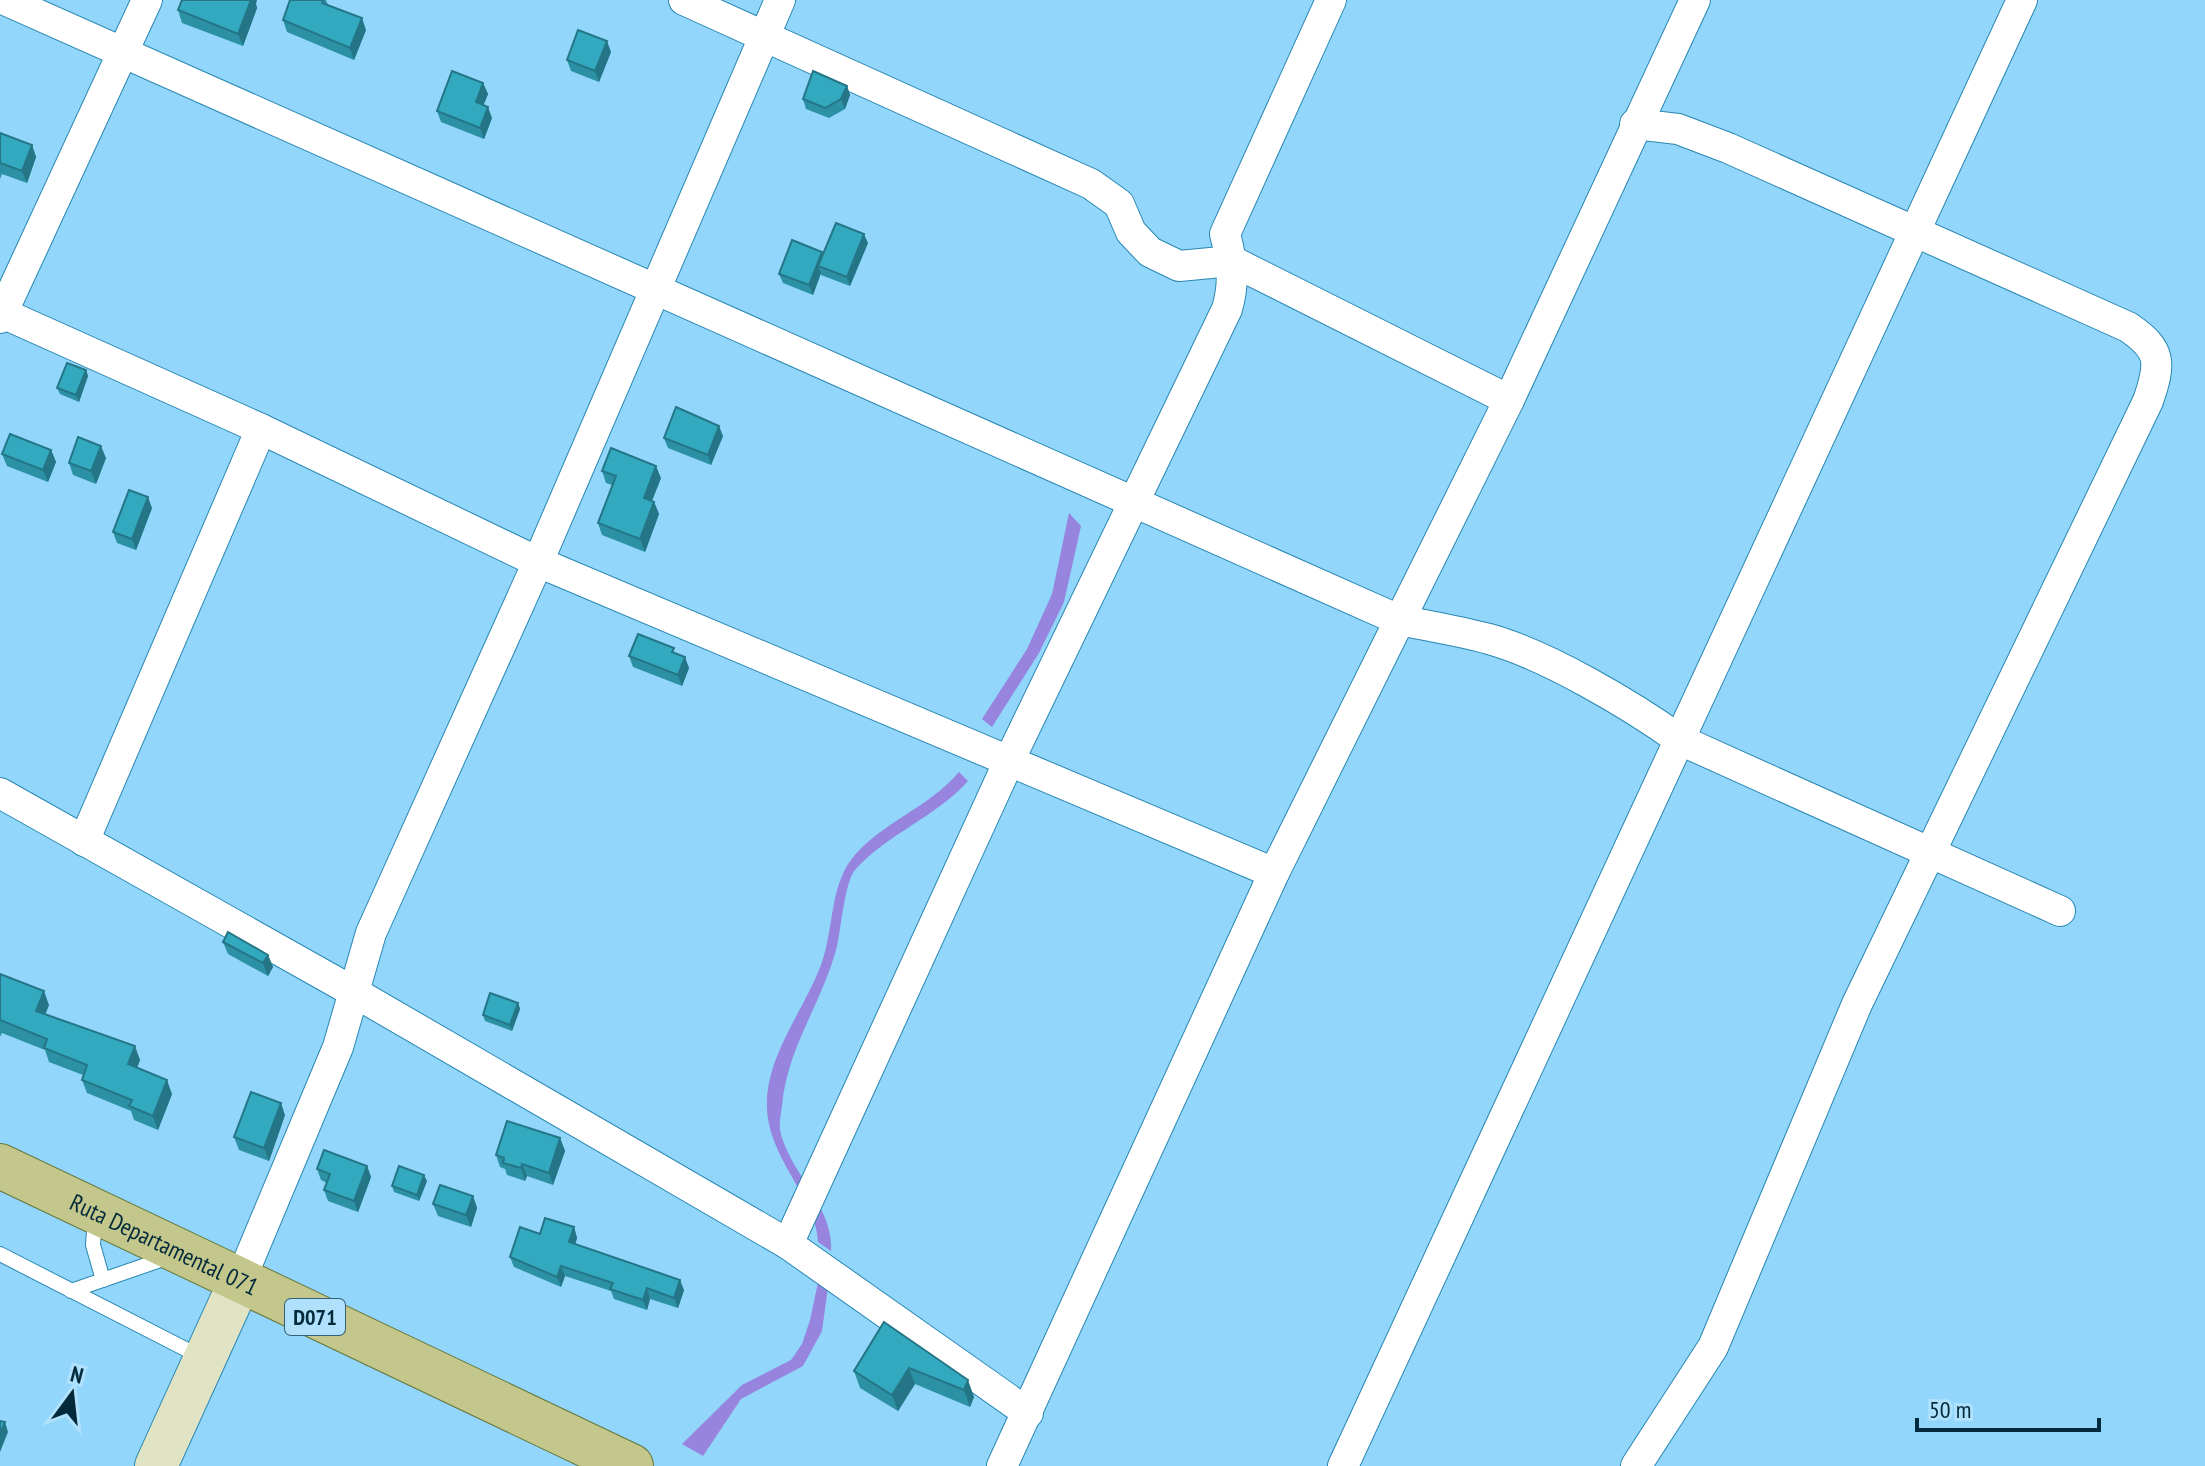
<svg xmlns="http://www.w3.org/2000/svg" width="2205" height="1466" viewBox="0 0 2205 1466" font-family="'PT Sans Narrow',sans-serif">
	<rect width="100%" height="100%" fill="#92d6fb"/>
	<!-- water -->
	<g fill="#9784de">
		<polygon points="1069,513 1081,526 1064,602 1039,653 992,727 982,719 1027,649 1052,594"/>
		<path d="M 959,772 L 968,781 C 935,818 888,833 855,870 C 845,881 841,929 837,946 C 823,1002 787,1047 782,1106 C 781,1113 779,1123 780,1130 C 789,1173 834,1206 831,1251 L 818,1242 C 817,1203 775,1164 768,1119 C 759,1061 806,1011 823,959 C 833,928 831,886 851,860 C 879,823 929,808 959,772 Z"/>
		<polygon points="819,1278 829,1280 822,1331 803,1366 741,1399 703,1456 682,1444 742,1385 791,1360 802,1344 810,1320"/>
	</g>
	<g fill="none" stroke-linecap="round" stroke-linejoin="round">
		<!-- lane casing -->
		<g stroke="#2887b2" stroke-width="16">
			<g id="lane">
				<polyline points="95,1216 93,1245 103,1280"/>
				<polyline points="0,1254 201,1357"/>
				<polyline points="71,1291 169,1257"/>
			</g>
		</g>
		<!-- street casing -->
		<g stroke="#2887b2" stroke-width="32">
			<g id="street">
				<path d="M 5,0 L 1399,620 C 1429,626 1459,631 1489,639 C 1547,655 1631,705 1680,740 L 2060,911"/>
				<polyline points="684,0 1091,184 1119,204 1131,232 1150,252 1179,266 1232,261 1509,400"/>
				<path d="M 1635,124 L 1678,129 L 1728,148 L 2128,327 C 2162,350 2161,363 2148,401 L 1857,1004 L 1713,1347 L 1636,1466"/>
				<polyline points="0,312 261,429 538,562 1274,873"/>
				<polyline points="0,318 147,0"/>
				<polyline points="0,793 352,991 788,1244 1028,1413"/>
				<polyline points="84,841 261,429"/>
				<path d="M 788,1244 L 1009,761 L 1227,309 C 1235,282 1232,260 1225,234 L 1331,0"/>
				<polyline points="240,1281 338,1047 371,933 538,562 780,0"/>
				<polyline points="1002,1466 1274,873 1509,400 1695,0"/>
				<polyline points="1343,1466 2022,0"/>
			</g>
		</g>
		<!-- secondary casing -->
		<g stroke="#2887b2" stroke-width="44">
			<polyline id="secondary" points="156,1466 240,1281"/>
		</g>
		<!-- primary casing -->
		<g stroke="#66783d" stroke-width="46">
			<g id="primary">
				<path id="s1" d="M 0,1166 L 631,1466"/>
			</g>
		</g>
		<!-- lane -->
		<use href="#lane" stroke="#fff" stroke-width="14"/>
		<!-- street -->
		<use href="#street" stroke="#fff" stroke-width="30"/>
		<!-- secondary -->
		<use href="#secondary" stroke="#e1e3c5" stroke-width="42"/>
		<!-- primary -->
		<use href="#primary" stroke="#c4c78b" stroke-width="44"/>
	</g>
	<!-- wall -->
	<g fill="#2c91a4">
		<polygon points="326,0 328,5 366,30 354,60 287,32 283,20"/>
		<polygon points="256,4 257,8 243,46 182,23 178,10"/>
		<polygon points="611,52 599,82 571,71 567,60"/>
		<polygon points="483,83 488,94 483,105 492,118 484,139 441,122 437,111"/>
		<polygon points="847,86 850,95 845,109 829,118 806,109 803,99"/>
		<polygon points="0,133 32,145 36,157 27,183 2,174 0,179"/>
		<polygon points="868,243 850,286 821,275 821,273 813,295 783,283 779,274"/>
		<polygon points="86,370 88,376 79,402 60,394 57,388"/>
		<polygon points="723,436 711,465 668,448 664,438"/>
		<polygon points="51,450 56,462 48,482 7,466 2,454"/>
		<polygon points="106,458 96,484 73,475 69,463"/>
		<polygon points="602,471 661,478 652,501 654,502 659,514 645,552 602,535 598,523 612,485 606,483"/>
		<polygon points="152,508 136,550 117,543 113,532"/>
		<polygon points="676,654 689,668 682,686 633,667 629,656"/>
		<polygon points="223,942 268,955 273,967 268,976 228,954"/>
		<polygon points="0,974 49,1005 45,1014 140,1060 137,1068 172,1094 158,1130 134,1120 131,1111 87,1093 82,1080 83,1075 49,1062 45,1050 2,1033 0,1037"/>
		<polygon points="518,1003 520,1009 512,1031 485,1021 483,1015"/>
		<polygon points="285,1115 269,1161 239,1150 234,1137"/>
		<polygon points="560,1138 565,1151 553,1185 527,1176 525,1181 507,1175 505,1169 500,1167 496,1155"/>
		<polygon points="367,1166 371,1177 358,1212 328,1201 324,1190 327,1183 321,1180 317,1169"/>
		<polygon points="427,1181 419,1201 394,1192 392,1186"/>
		<polygon points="473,1196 477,1208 471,1227 438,1216 433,1204"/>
		<polygon points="574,1227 577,1238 575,1244 684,1290 678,1308 650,1299 647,1310 614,1299 611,1291 565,1276 561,1287 514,1267 510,1257 540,1234"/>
		<polygon points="884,1322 974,1397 970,1407 915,1384 898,1411 860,1388 854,1371"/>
	</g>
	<!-- shaded-wall -->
	<g fill="#247686">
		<polygon points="251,0 257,0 256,4 257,8 243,46 238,34"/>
		<polygon points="362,18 366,30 354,60 350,48"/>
		<polygon points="607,41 611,52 599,82 595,71"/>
		<polygon points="483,83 488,94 480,114 476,102"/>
		<polygon points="847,86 850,95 845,109 841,99"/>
		<polygon points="488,107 492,118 484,139 480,128"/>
		<polygon points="32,145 36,157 27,183 22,171"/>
		<polygon points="864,234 868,243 850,286 847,277"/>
		<polygon points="822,252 825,261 818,266 821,273 813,295 809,285"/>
		<polygon points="86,370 88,376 79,402 76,395"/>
		<polygon points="719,426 723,436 711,465 708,455"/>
		<polygon points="101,446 106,458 96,484 91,471"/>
		<polygon points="51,450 56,462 48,482 43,470"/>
		<polygon points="656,466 661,478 648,510 644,498"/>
		<polygon points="148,497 152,508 136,550 132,539"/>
		<polygon points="654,502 659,514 645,552 640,539"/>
		<polygon points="685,657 689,668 682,686 678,675"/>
		<polygon points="268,955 273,967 268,976 263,963"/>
		<polygon points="44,991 49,1005 41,1025 36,1011"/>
		<polygon points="518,1003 520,1009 512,1031 510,1025"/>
		<polygon points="135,1046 140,1060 133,1078 128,1064"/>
		<polygon points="167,1080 172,1094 158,1130 153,1116"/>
		<polygon points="281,1103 285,1115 269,1161 264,1148"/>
		<polygon points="560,1138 565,1151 553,1185 549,1173"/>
		<polygon points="522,1164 527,1176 525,1181 521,1168"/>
		<polygon points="367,1166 371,1177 358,1212 354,1201"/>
		<polygon points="424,1175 427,1181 419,1201 417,1195"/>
		<polygon points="473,1196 477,1208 471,1227 466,1215"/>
		<polygon points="574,1227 577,1238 573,1252 569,1242"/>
		<polygon points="561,1266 565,1276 561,1287 557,1277"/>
		<polygon points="680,1280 684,1290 678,1308 674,1298"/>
		<polygon points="647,1288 650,1299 647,1310 643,1300"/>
		<polygon points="909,1368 915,1384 898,1411 892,1395"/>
		<polygon points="968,1380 974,1397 970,1407 964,1390"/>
		<polygon points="5,1422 8,1432 0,1452 0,1434"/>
	</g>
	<!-- building -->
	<g fill="#33a9bf" stroke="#247686" stroke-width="2">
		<polygon points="182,0 251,0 238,34 178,10"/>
		<polygon points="290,0 324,0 322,3 362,18 350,48 283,20"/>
		<polygon points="578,30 607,41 595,71 567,60"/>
		<polygon points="452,71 483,83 476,102 488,107 480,128 437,111"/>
		<polygon points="813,71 847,86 841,99 825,108 803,99"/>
		<polygon points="0,133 32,145 22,171 0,163"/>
		<polygon points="836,223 864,234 847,277 818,266"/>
		<polygon points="792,240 822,252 809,285 779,274"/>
		<polygon points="67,363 86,370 76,395 57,388"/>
		<polygon points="676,407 719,426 708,455 664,438"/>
		<polygon points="10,434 51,450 43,470 2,454"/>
		<polygon points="78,437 101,446 91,471 69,463"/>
		<polygon points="611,448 656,466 644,498 654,502 640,539 598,523 616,476 602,471"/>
		<polygon points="129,490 148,497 132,539 113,532"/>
		<polygon points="638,634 674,648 672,652 685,657 678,675 629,656"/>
		<polygon points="228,932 268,955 263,963 223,942"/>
		<polygon points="0,974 44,991 36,1011 135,1046 128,1064 167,1080 153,1116 129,1106 132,1100 82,1080 87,1065 44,1048 47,1039 0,1020"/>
		<polygon points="490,993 518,1003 510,1025 483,1015"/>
		<polygon points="251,1092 281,1103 264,1148 234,1137"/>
		<polygon points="507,1121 560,1138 549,1173 522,1164 521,1168 503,1163 504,1158 496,1155"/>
		<polygon points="324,1150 367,1166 354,1201 324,1190 330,1174 317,1169"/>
		<polygon points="399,1166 424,1175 417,1195 392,1186"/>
		<polygon points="440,1185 473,1196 466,1215 433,1204"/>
		<polygon points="545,1218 574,1227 569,1242 680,1280 674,1298 647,1288 643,1300 610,1289 613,1283 561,1266 557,1277 510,1257 520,1227 540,1234"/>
		<polygon points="884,1322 968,1380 964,1390 909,1368 892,1395 854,1371"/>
		<polygon points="0,1421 5,1422 0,1434"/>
	</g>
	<g text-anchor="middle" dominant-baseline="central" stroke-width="8" stroke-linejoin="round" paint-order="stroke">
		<!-- shield labels -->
		<rect fill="#afe1fd" stroke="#366175" stroke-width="2" x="285" y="1299" width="60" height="36" rx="6"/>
		<g font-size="22" font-weight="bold" fill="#022a3b">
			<text x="315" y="1317">D071</text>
		</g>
		<!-- street labels -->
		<g font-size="24" fill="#022a3b" stroke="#afe1fd">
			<text stroke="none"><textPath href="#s1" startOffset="182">Ruta Departamental 071</textPath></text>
		</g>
	</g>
	<!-- north arrow -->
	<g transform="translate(72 1394) rotate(15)" stroke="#afe1fd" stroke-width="6" paint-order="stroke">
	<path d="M0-6L14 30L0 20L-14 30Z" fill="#022a3b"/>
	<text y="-12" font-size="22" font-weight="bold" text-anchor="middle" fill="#022a3b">N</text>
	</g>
	<!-- scale -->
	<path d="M1917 1418v12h182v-12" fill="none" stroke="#022a3b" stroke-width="4"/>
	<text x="1929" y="1418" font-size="24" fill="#022a3b" stroke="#afe1fd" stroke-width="6" paint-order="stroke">50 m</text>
</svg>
